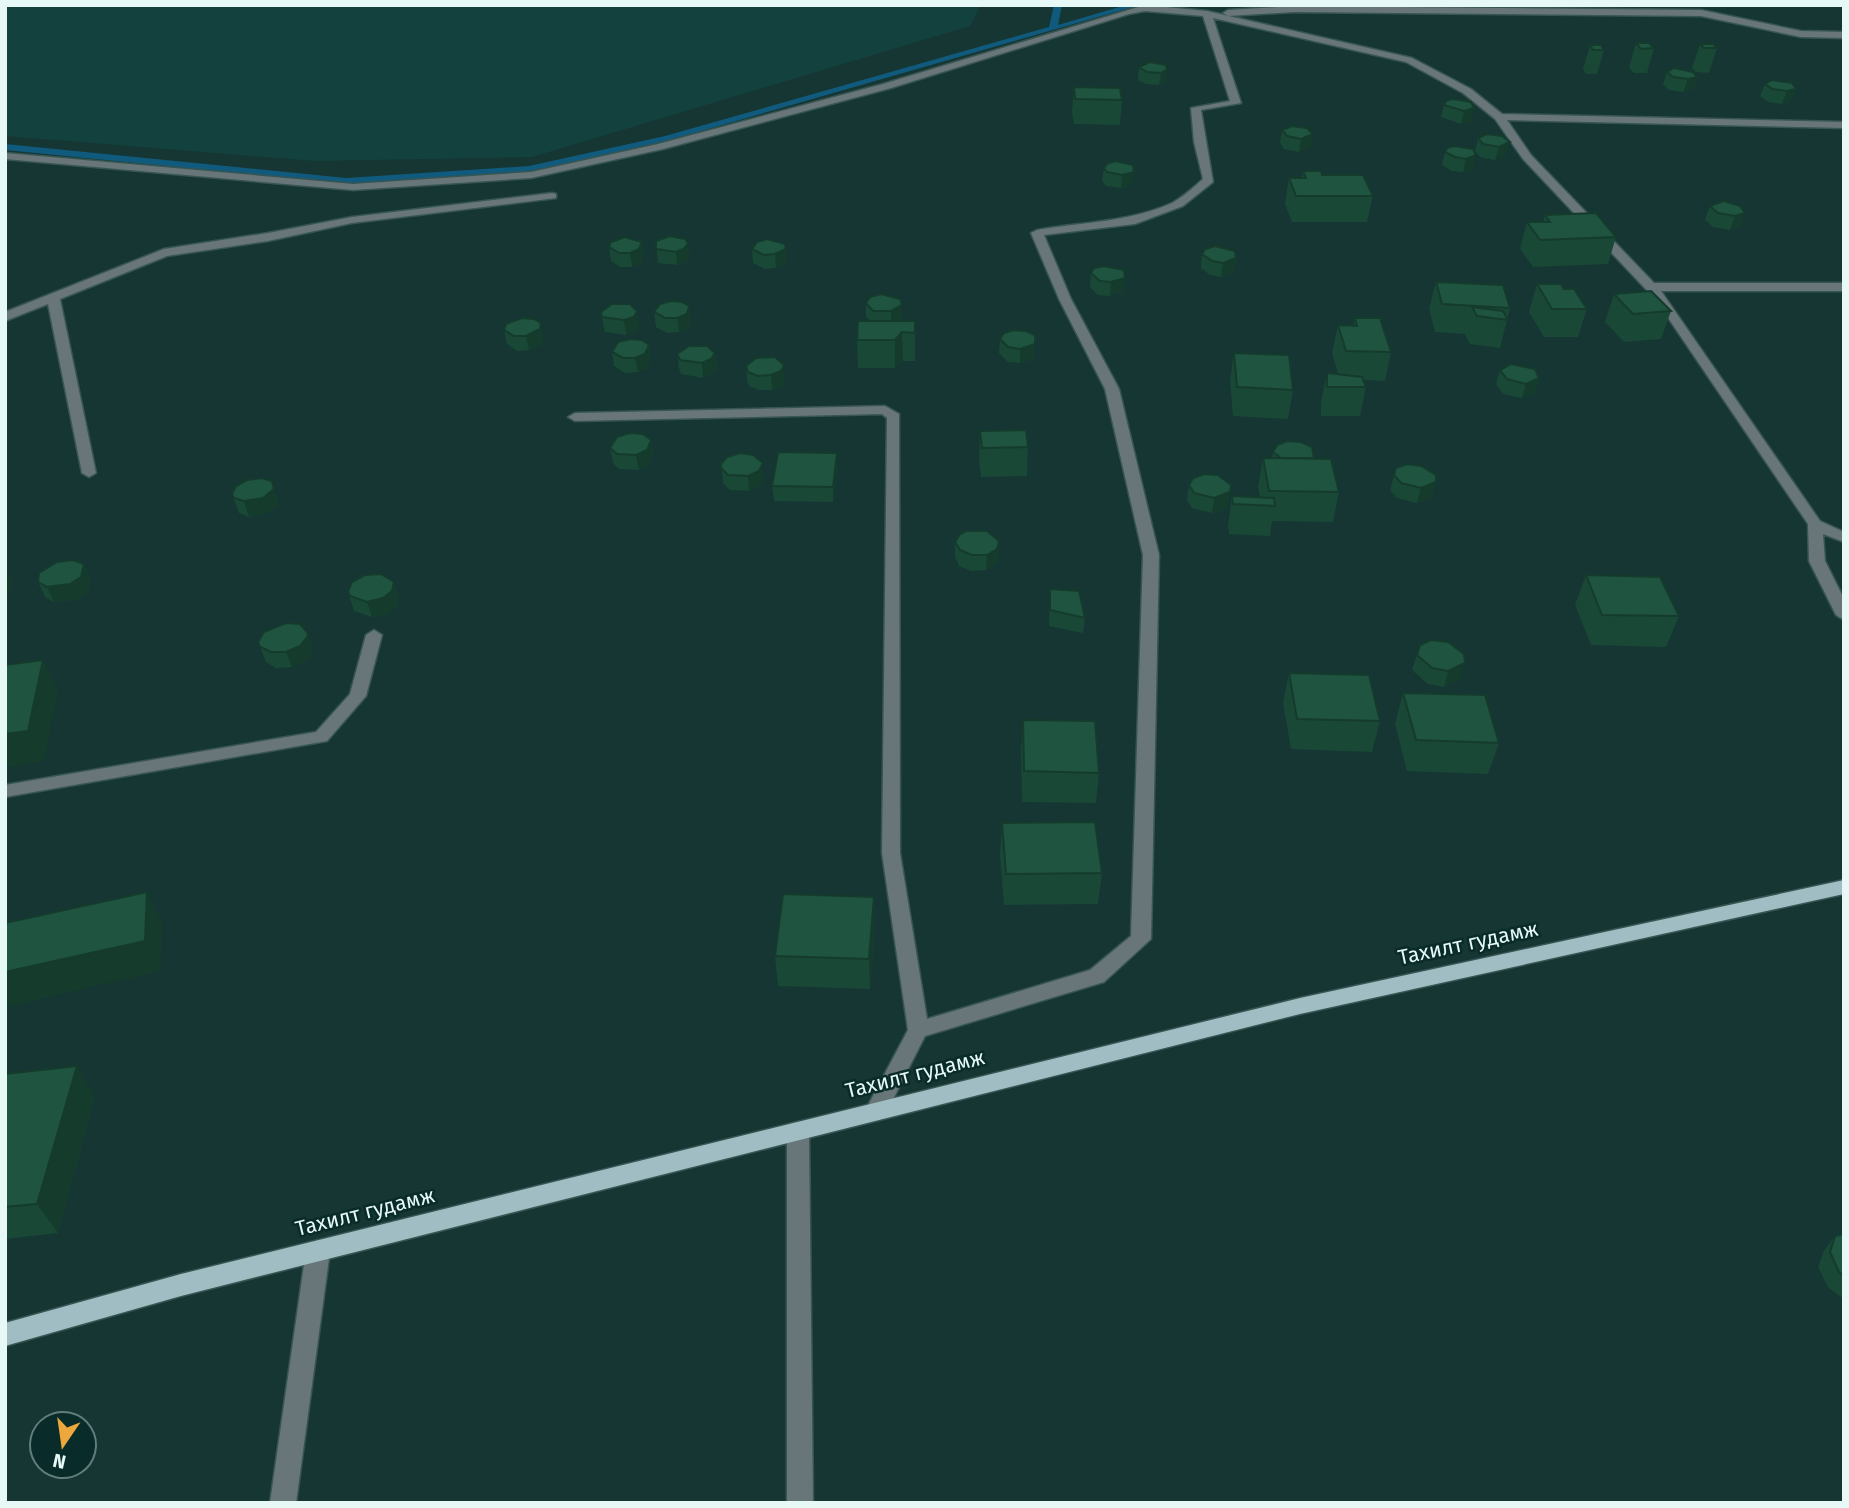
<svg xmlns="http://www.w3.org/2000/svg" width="1849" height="1508" viewBox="0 0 1849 1508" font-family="'Fira Sans',sans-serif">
	<rect width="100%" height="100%" fill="#153633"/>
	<!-- built -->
	<polygon fill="#13413e" points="5,5 981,5 970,26 532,157 315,161 5,136"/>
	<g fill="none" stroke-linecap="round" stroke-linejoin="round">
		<!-- stream -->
		<polygon fill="#105a7d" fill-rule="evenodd" points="1054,5 1062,5 1058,25 1126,5 1140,5 670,140 529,172 346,184 5,150 5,144 346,178 529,166 665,136 1049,27"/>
		<!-- minor casing -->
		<g stroke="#375552" stroke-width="3">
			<g id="minor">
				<path d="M 1145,5 L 1207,11 L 1412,58 L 1471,89 L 1502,114 L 1844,122 L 1844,128 L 1507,120 L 1531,155 L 1654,283 L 1844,283 L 1844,291 L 1661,291 L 1820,521 L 1844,532 L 1844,542 L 1823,534 L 1825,561 L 1844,599 L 1844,620 L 1836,615 L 1809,561 L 1808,524 L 1656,300 L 1523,159 L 1495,119 L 1463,93 L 1406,62 L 1213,18 L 1241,103 L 1201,110 L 1213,182 L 1183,206 L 1135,224 L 1044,235 L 1071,299 L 1119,389 L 1159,555 L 1151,939 L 1104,982 L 925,1036 L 884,1117 L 876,1120 L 868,1117 L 865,1111 L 908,1030 L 882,853 L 887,418 L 882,414 L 575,421 L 568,417 L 575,413 L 885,406 L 899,414 L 900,853 L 927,1019 L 1090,970 L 1131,936 L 1143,555 L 1105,389 L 1059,299 L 1031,233 L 1037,230 C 1083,222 1130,222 1172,203 C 1183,197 1194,187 1203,179 L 1194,142 L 1191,108 L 1230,101 L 1203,16 L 1145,11 L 1129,14 L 891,88 L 663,149 L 531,178 L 353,190 L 5,159 L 5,153 L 353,184 L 531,172 L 658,144 L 883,84 Z"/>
				<polygon points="1294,6 1701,10 1801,31 1844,32 1844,38 1801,37 1701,16 1294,12 1228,16 1223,13 1228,10"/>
				<polygon points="552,193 556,194 556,198 352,223 268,241 167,256 60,299 96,473 89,477 82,473 48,304 5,321 5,312 164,249 268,233 352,217"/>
				<polygon points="374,630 382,635 366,696 327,741 5,797 5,785 316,732 350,694 366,635"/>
				<polygon points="798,1122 806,1124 809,1131 813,1503 787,1503 787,1131 790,1124"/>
				<polygon points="318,1240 326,1244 330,1251 296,1503 270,1503 306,1251 310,1244"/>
			</g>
		</g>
		<!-- major casing -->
		<g stroke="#375552" stroke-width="3">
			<polygon id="major" points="1844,880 1844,894 1300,1014 181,1296 5,1346 5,1323 181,1274 1300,998"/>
		</g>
		<!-- minor -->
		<use href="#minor" fill="#687679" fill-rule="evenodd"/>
		<!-- major -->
		<use href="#major" fill="#9fbdc3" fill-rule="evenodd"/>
	</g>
	<!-- wall -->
	<g fill="#1a4837">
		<polygon points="1636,43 1654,48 1647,73 1634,73 1629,67"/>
		<polygon points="1700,44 1717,48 1709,73 1696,72 1692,68"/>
		<polygon points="1590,45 1604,50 1597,74 1586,74 1583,69"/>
		<polygon points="1166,65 1166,83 1159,85 1146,84 1138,80 1139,67"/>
		<polygon points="1667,72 1697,77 1693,89 1683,92 1669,90 1663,84"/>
		<polygon points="1765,84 1796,89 1791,101 1782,104 1768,102 1760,96"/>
		<polygon points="1074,87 1122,100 1120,125 1074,124 1072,112"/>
		<polygon points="1471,102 1471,121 1461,124 1441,117 1444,105"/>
		<polygon points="1282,130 1313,134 1311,147 1299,152 1284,149 1280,143"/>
		<polygon points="1487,134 1506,155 1495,160 1480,157 1475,151 1478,138"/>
		<polygon points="1473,149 1473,169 1463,172 1452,171 1442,165 1445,152"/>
		<polygon points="1133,165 1133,185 1121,188 1106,186 1102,181 1104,168"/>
		<polygon points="1303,171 1322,175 1373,196 1367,222 1292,222 1285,204 1289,178 1302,178"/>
		<polygon points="1710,206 1745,213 1740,226 1730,230 1713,227 1705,220"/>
		<polygon points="1545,215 1616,237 1608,264 1533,267 1520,249 1527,222 1543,222"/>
		<polygon points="656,241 690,257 686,262 677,265 658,263"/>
		<polygon points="642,242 644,256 641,263 632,267 620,267 611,261 609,247"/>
		<polygon points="757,242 787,263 776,268 765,269 753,263 752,249"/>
		<polygon points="1202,254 1236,258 1234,272 1221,277 1210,275 1201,268"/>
		<polygon points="1124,270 1123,292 1110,296 1098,295 1090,287 1091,273"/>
		<polygon points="1436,282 1510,308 1500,348 1470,344 1465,335 1465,334 1435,332 1429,309"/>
		<polygon points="1537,284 1564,289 1587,309 1578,337 1544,337 1529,312"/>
		<polygon points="881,294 902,319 898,321 915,321 915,361 903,361 895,368 858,368 857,340 871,321 866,317 866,303"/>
		<polygon points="1614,294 1671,311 1661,339 1624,342 1605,322"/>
		<polygon points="689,306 691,320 688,329 679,332 667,333 656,327 654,312"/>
		<polygon points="601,312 639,325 636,331 626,335 605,332"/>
		<polygon points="1355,318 1391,352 1385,381 1364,380 1366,387 1360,416 1321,416 1321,402 1327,373 1338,374 1332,353 1338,325 1354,325"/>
		<polygon points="504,330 543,338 542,344 529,350 517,351 507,344"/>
		<polygon points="1004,333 1034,359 1020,363 1008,362 999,353 1000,339"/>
		<polygon points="649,345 651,359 647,368 638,372 625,373 614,366 612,352"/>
		<polygon points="715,353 717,367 713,374 703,378 681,374 679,368 677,354"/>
		<polygon points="1234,353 1293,390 1288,419 1233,416 1230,381"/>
		<polygon points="746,366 785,380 782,386 772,390 759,390 749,386 747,380"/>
		<polygon points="1500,370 1539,378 1534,393 1522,398 1503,394 1496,384"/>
		<polygon points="980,431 1028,447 1027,476 981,477 979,460"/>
		<polygon points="651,440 653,455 649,465 639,470 619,469 613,463 610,448"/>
		<polygon points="1273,452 1314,459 1339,492 1333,522 1272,521 1270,536 1229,534 1228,526 1232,496 1260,497 1258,487 1263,458 1272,458"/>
		<polygon points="837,453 837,468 833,502 774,501 772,486"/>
		<polygon points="721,464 764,478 760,486 749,491 730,490 723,483"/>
		<polygon points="1394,475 1436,482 1432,497 1417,503 1397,498 1390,490"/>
		<polygon points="1189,485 1231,485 1227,508 1212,513 1192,508 1187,500"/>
		<polygon points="232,494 279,504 268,513 249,517 239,513"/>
		<polygon points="955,542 999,557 996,565 986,570 971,571 959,566 955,557"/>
		<polygon points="84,564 91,580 88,592 77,600 54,602 45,597 38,582"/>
		<polygon points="1586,575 1679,616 1666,647 1591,645 1575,605"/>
		<polygon points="1050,589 1085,618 1083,633 1049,626"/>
		<polygon points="348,592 399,597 397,606 387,614 372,617 354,611"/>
		<polygon points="258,642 313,647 313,651 305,661 292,667 276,668 266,662"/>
		<polygon points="1420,645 1460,679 1444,687 1428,684 1412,670"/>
		<polygon points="1289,673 1380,721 1372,752 1291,749 1283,703"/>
		<polygon points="1403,693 1499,743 1488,774 1407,771 1395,724"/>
		<polygon points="1023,720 1099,773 1096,803 1022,802 1021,750"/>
		<polygon points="1002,823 1102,873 1098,904 1004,905 1000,854"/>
		<polygon points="874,897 875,928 870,989 778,986 775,956"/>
		<polygon points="5,1074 95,1096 58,1233 5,1239"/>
		<polygon points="1844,1234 1844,1299 1828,1287 1818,1267 1824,1251 1835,1236"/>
	</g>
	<!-- shaded-wall -->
	<g fill="#153b2d">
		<polygon points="1167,70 1166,83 1159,85 1161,73"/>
		<polygon points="1697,77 1693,89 1683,92 1688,79"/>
		<polygon points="1796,89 1791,101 1782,104 1787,91"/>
		<polygon points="1474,108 1471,121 1461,124 1464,111"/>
		<polygon points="1313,134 1311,147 1299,152 1301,139"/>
		<polygon points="1510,142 1506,155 1495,160 1499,147"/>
		<polygon points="1476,155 1473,169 1463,172 1466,159"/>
		<polygon points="1134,172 1133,185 1121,188 1122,175"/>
		<polygon points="1745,213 1740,226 1730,230 1735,216"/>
		<polygon points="642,242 644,256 641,263 632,267 630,253"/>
		<polygon points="688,243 690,257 686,262 677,265 676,252"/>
		<polygon points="786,249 787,263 776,268 775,254"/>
		<polygon points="1236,258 1234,272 1221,277 1223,263"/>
		<polygon points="1125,278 1123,292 1110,296 1111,282"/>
		<polygon points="902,305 902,319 891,326 891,311"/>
		<polygon points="689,306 691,320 688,329 679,332 677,318"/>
		<polygon points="637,311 639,325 636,331 626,335 624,320"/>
		<polygon points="541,323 543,338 542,344 529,350 526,336"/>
		<polygon points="902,332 903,361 895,368 895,340"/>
		<polygon points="1035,344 1034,359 1020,363 1020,349"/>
		<polygon points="649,345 651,359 647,368 638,372 635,358"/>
		<polygon points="715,353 717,367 713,374 703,378 702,363"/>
		<polygon points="784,365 785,380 782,386 772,390 771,375"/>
		<polygon points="1539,378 1534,393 1522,398 1526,384"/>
		<polygon points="651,440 653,455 649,465 639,470 636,455"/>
		<polygon points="837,453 837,468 833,502 833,487"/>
		<polygon points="763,463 764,478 760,486 749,491 748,476"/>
		<polygon points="1436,482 1432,497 1417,503 1421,488"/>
		<polygon points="274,489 279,504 268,513 249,517 244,501"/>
		<polygon points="1230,492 1227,508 1212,513 1214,498"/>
		<polygon points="999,541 999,557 996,565 986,570 987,555"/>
		<polygon points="84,564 91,580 88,592 77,600 54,602 47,587"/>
		<polygon points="5,568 13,584 8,593 5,595"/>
		<polygon points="394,582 399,597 397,606 387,614 372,617 367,602"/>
		<polygon points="307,632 313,647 313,651 305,661 292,667 286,652"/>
		<polygon points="43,660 58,691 44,761 5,768 5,734"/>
		<polygon points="1465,663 1460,679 1444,687 1448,671"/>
		<polygon points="147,892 162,923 161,971 5,1007 5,972"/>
		<polygon points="874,897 875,928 870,989 869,959"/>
		<polygon points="77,1066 95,1096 58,1233 37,1204"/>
	</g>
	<!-- building -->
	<g fill="#1e5440" stroke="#153b2d" stroke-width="2">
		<polygon points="1636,43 1649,43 1654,48 1641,49"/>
		<polygon points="1700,44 1713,44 1717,48 1704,48"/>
		<polygon points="1590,45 1601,45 1604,50 1593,50"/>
		<polygon points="1150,62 1166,65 1167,70 1161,73 1147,72 1139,67"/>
		<polygon points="1674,68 1693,72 1697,77 1688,79 1673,77 1667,72"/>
		<polygon points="1772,80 1792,83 1796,89 1787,91 1772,89 1765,84"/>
		<polygon points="1074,87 1120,88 1122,100 1075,99"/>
		<polygon points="1453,99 1471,102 1474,108 1464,111 1444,105 1446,101"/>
		<polygon points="1292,126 1307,128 1313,134 1301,139 1287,136 1282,130"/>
		<polygon points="1487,134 1502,136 1510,142 1499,147 1483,144 1478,138"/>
		<polygon points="1454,146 1473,149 1476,155 1466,159 1455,157 1445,152 1447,148"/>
		<polygon points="1115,161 1133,165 1134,172 1122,175 1107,172 1104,168 1107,164"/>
		<polygon points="1303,171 1321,171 1322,175 1363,175 1373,196 1296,196 1289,178 1306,178"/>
		<polygon points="1724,201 1740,206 1745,213 1735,216 1718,213 1710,206"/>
		<polygon points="1596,213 1616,237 1540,240 1527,222 1550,222 1545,215"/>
		<polygon points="670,236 685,239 688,243 685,248 676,252 656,249 656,241"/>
		<polygon points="625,237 642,242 639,249 630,253 619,253 609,247 611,242"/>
		<polygon points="767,239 785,244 786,249 775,254 764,255 752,249 757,242"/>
		<polygon points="1215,246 1235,251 1236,258 1223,263 1212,261 1202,254 1205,249"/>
		<polygon points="1104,266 1124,270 1125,278 1111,282 1100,281 1091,273 1094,268"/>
		<polygon points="1436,282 1503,285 1510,308 1442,304"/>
		<polygon points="1537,284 1561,284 1564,289 1574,289 1587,309 1552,309"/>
		<polygon points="1651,291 1671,311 1633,314 1614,294"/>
		<polygon points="881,294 900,299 902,305 891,311 873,311 866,303 870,297"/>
		<polygon points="671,301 682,302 689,306 687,314 677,318 665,318 654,312 660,304"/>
		<polygon points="612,304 630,304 637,311 634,317 624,320 602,317 601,312"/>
		<polygon points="1472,307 1503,311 1508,320 1477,316"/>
		<polygon points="522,318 534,319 541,323 540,329 526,336 514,336 504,330 506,324"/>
		<polygon points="1355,318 1380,318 1391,352 1346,351 1338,325 1357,326"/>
		<polygon points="858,321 915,321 915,333 902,332 895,340 857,340"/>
		<polygon points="1014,330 1026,331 1035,335 1035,344 1020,349 1008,347 1000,339 1004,333"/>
		<polygon points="630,339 642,340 649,345 645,354 635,358 623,358 612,352 618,342"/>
		<polygon points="689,346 707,346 715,353 711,359 702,363 680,360 677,354"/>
		<polygon points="1234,353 1289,355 1293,390 1237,387"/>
		<polygon points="775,357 784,365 781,371 771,375 758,376 748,372 746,366 756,358"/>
		<polygon points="1511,364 1535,369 1539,378 1526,384 1507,379 1500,370"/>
		<polygon points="1327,373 1362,377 1366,387 1327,387"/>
		<polygon points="1026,430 1028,447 982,448 980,431"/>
		<polygon points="630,433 643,434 651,440 647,450 636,455 617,454 610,448 617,437"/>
		<polygon points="1287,441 1301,442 1312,447 1314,458 1281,458 1273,452 1277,445"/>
		<polygon points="778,452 837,453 833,487 772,486"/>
		<polygon points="740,453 753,455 763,463 759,471 748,476 728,475 721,468 721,464 727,457"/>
		<polygon points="1263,458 1331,459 1339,492 1269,491"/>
		<polygon points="1407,464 1421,466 1436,475 1436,482 1421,488 1401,483 1394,475 1396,468"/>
		<polygon points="1204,474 1218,475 1231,485 1230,492 1214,498 1194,493 1189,485 1193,478"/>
		<polygon points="262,478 272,481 274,489 263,498 244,501 234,498 232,494 236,486 247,480"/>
		<polygon points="1232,496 1274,498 1275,506 1233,504"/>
		<polygon points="966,531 987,531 999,541 997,549 987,555 972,555 960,550 955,542 960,534"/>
		<polygon points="73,560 84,564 81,577 70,584 47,587 38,582 39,573 57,562"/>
		<polygon points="381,574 394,582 392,591 383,598 367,602 350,596 348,592 352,582 365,575"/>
		<polygon points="1586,575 1660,577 1679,616 1602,615"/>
		<polygon points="1050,589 1079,591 1085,618 1050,610"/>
		<polygon points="286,623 300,624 307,632 308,636 300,646 286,652 271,652 260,647 258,642 264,632"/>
		<polygon points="1431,640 1448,642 1464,654 1465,663 1448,671 1432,668 1417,655 1420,645"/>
		<polygon points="43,660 28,731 5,734 5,665"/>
		<polygon points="1289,673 1369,675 1380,721 1297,719"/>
		<polygon points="1403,693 1485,695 1499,743 1416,740"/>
		<polygon points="1023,720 1095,721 1099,773 1024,771"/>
		<polygon points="1095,822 1102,873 1006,874 1002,823"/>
		<polygon points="147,892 145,941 5,972 5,923"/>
		<polygon points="783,894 874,897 869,959 775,956"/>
		<polygon points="77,1066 37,1204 5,1207 5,1074"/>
		<polygon points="1844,1234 1844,1276 1839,1272 1830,1252 1835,1236"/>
	</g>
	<g text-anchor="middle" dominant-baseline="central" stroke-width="5" stroke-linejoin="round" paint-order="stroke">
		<!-- near-street labels -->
		<g font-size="21" fill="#e7f9f7" stroke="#092b29">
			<text transform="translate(1468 943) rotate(-12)">Тахилт гудамж</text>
			<text transform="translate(915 1074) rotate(-14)">Тахилт гудамж</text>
			<text transform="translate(365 1212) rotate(-14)">Тахилт гудамж</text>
		</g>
	</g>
	<!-- border -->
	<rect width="1849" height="1508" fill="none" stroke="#e7f9f7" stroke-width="14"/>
	<!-- north arrow -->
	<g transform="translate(63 1445) rotate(193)"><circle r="33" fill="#092b29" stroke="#627d7b" stroke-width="2"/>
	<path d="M0-5L12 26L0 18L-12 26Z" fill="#eea73c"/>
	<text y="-10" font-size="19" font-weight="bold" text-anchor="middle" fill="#e7f9f7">N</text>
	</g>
</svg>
